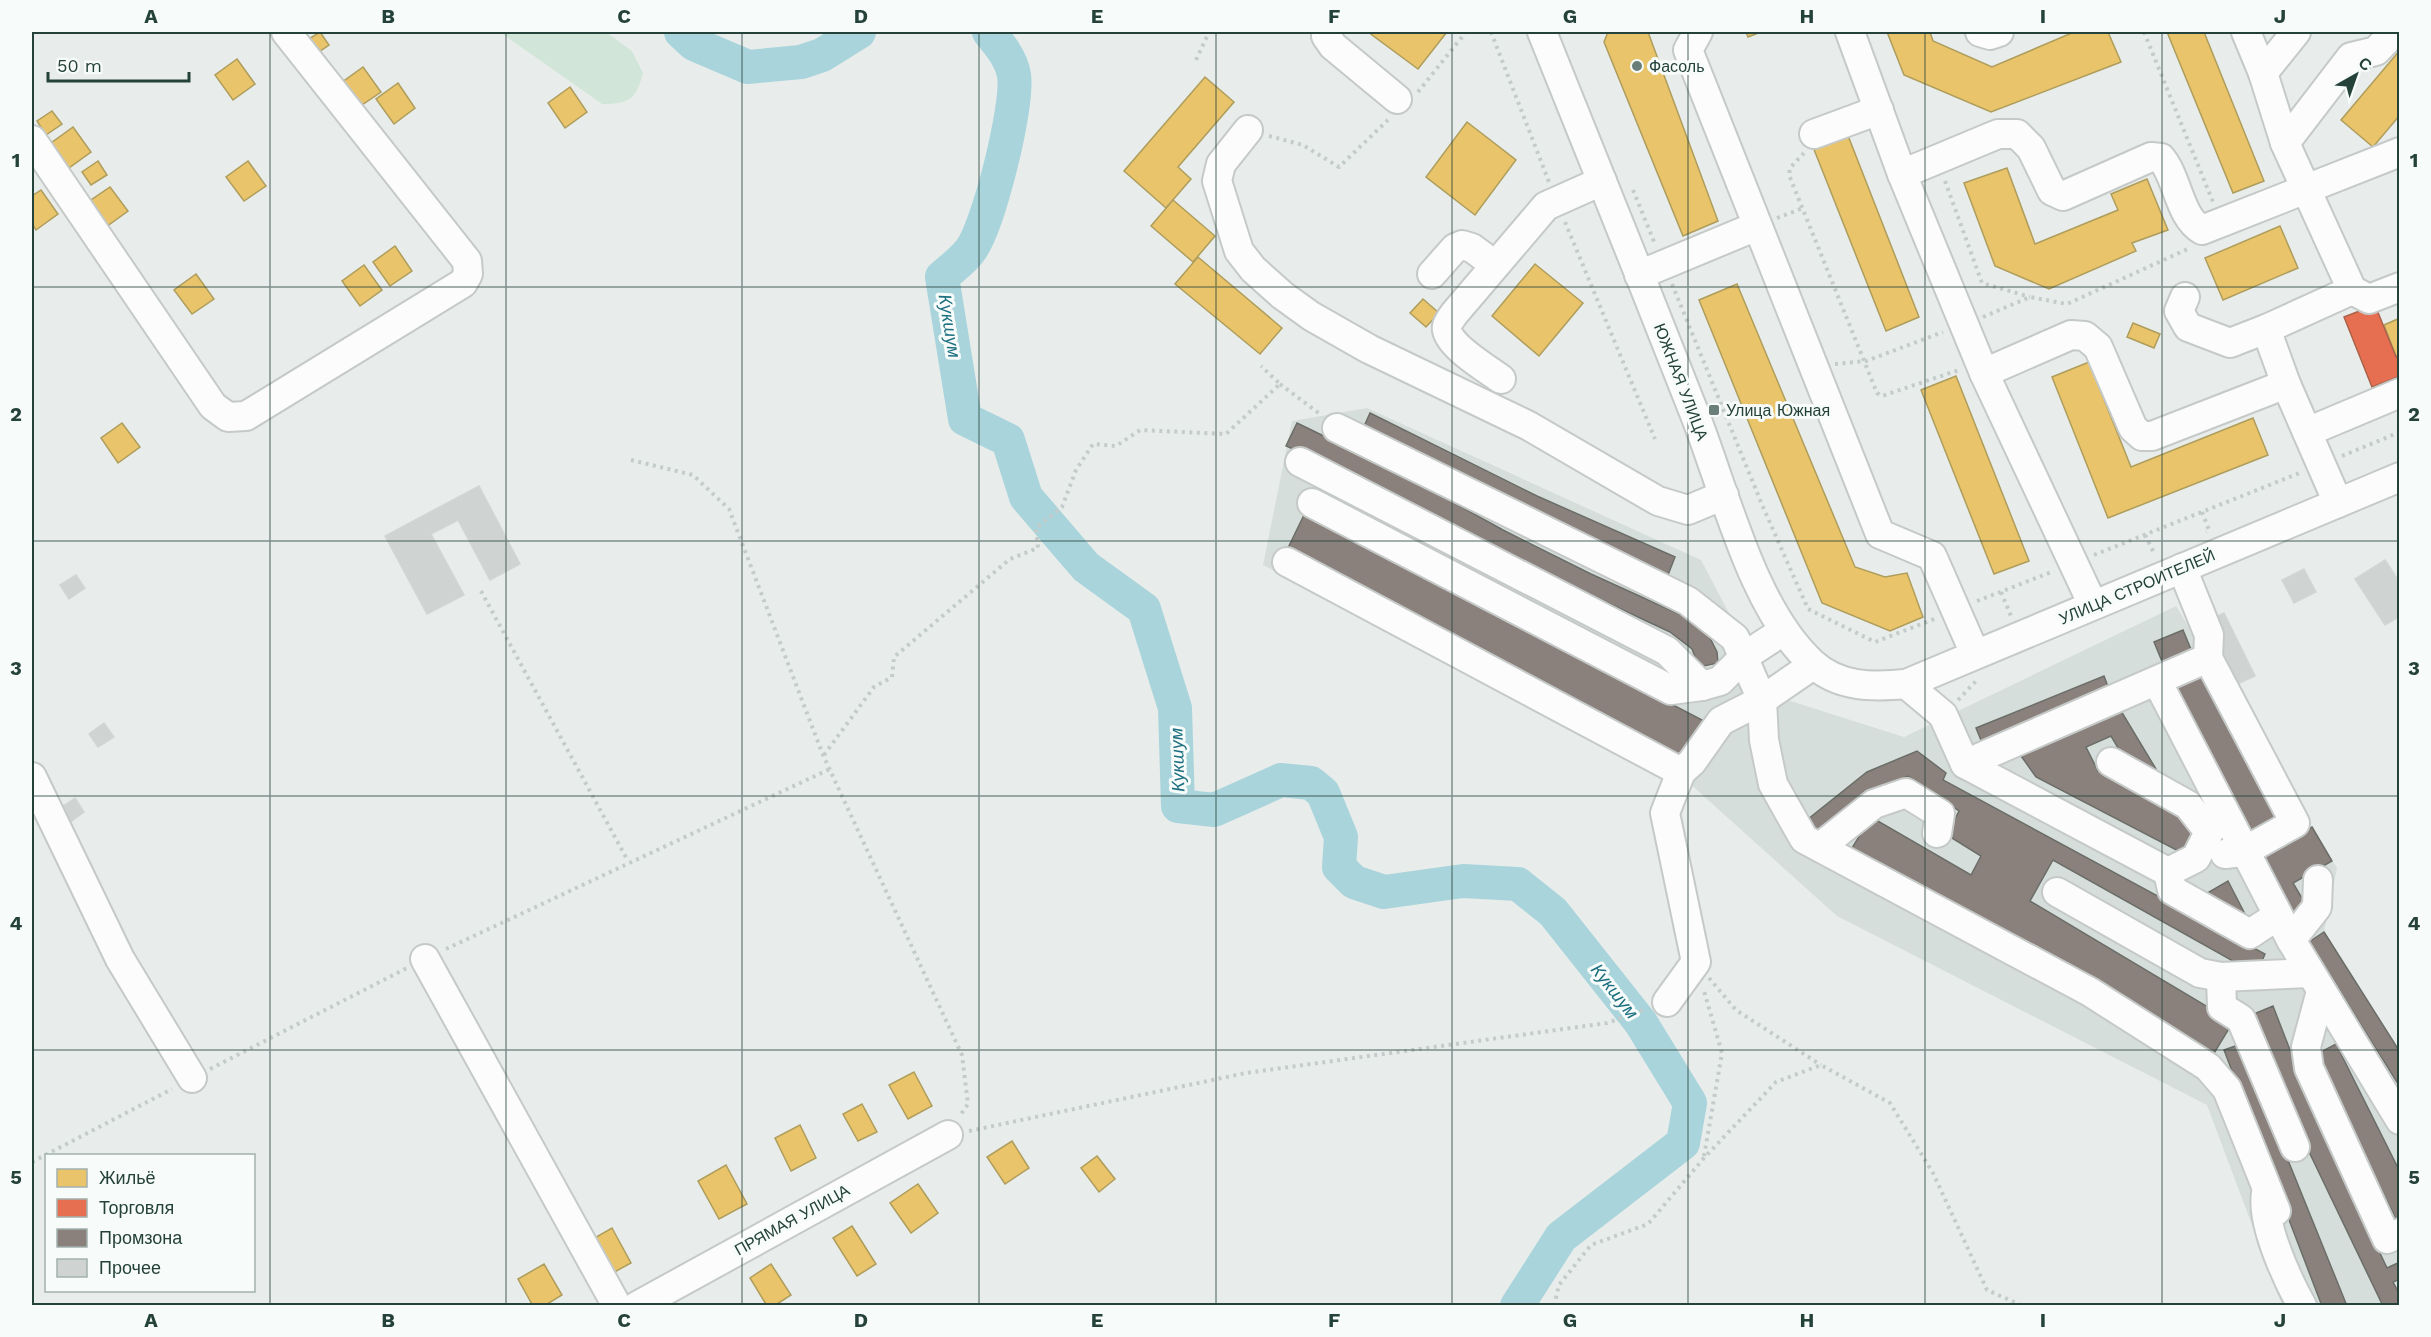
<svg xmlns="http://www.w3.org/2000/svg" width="2431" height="1337" viewBox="0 0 2431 1337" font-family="'Work Sans',sans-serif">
	<rect width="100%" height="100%" fill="#e8edeb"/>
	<!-- built -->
	<polygon fill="#d6dedb" points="1367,408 1701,560 1772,695 1904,737 2176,606 2337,868 2324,932 2399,1052 2399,1305 2282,1305 2207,1105 1837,916 1688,782 1263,565 1292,421"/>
	<!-- green -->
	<path fill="#d1e6d8" d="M 500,32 L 606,32 L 632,51 L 643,73 C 636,99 630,104 602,104 Z"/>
	<!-- homes -->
	<g fill="#e9c46a" stroke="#ae9d5c" stroke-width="1.5">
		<polygon points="320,32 329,45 313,56 304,42"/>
		<polygon points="1368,32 1447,32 1418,69"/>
		<polygon points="1608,32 1648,32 1718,221 1683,236 1604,42"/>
		<polygon points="1746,32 1761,32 1748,37"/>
		<polygon points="1887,32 1930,32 1933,41 1992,67 2074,32 2108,32 2121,62 1991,112 1904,75"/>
		<polygon points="2167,32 2204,32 2264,181 2233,193"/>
		<polygon points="2400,50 2400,115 2373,147 2341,120"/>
		<polygon points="237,59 255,84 233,100 215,75"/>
		<polygon points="363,67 381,92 359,107 341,83"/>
		<polygon points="1205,77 1234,102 1178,167 1191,179 1166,208 1124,171"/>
		<polygon points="398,83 415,108 394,124 376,99"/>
		<polygon points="570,87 587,112 565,128 548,103"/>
		<polygon points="52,111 62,124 46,135 37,121"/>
		<polygon points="1467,122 1516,160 1475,215 1426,177"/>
		<polygon points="73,127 91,152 69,168 51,143"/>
		<polygon points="1847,133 1919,317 1886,331 1813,147"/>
		<polygon points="98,161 107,175 91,185 82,172"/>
		<polygon points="248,161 266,186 244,201 226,177"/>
		<polygon points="2007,168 2035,244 2118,210 2111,194 2147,179 2168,230 2132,243 2136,251 2049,289 1995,266 1964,183"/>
		<polygon points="110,187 128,211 106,227 88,202"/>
		<polygon points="41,190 58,214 36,230 32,223 32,196"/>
		<polygon points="1173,200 1215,236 1193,262 1151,226"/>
		<polygon points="2280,226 2298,268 2223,300 2205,258"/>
		<polygon points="395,246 412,271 390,286 373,262"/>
		<polygon points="1198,257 1282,328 1260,354 1175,284"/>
		<polygon points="1535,264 1583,303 1539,356 1492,316"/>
		<polygon points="364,265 382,290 360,306 342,281"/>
		<polygon points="196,274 214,299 192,314 174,290"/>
		<polygon points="1737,284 1855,567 1885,577 1907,573 1923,617 1890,631 1822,603 1699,300"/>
		<polygon points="1423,299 1439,313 1426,327 1410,313"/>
		<polygon points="2400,318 2400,355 2396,356 2384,325"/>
		<polygon points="2133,323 2160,334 2154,348 2127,337"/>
		<polygon points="2089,362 2131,467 2253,418 2268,455 2108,518 2052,377"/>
		<polygon points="1956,376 2029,561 1994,574 1921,390"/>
		<polygon points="122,423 140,447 118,463 101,438"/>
		<polygon points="914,1072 932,1106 908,1119 889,1085"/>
		<polygon points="862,1104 877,1132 858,1141 843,1114"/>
		<polygon points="800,1125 816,1158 791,1171 775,1138"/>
		<polygon points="1012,1141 1029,1168 1005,1184 987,1157"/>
		<polygon points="1097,1156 1115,1179 1099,1192 1081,1168"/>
		<polygon points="726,1165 747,1204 719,1219 698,1181"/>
		<polygon points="918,1184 938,1213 911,1233 890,1203"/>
		<polygon points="852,1226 876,1264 857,1276 833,1238"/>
		<polygon points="612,1228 631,1263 609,1275 591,1240"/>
		<polygon points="544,1264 562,1295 544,1306 533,1306 518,1279"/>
		<polygon points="771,1264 791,1295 774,1306 767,1306 750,1278"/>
	</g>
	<!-- shops -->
	<polygon fill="#e76f51" stroke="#ac624a" stroke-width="1.5" points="2375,305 2396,357 2400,355 2400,376 2372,387 2344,317"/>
	<!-- industry -->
	<g fill="#8a817c" stroke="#6b6e68" stroke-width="1.5">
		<polygon points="1370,413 1537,496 1675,557 1668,575 1362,431"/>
		<polygon points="1297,423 1402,474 1503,530 1591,574 1690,619 1710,638 1717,652 1718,663 1699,667 1692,649 1670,632 1548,575 1378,487 1286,446"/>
		<polygon points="1305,513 1704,721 1683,760 1288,548"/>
		<polygon points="2183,630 2195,659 2166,671 2154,642"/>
		<polygon points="2206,672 2281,816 2249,833 2174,689"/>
		<polygon points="2104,676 2110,692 1983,745 1976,728"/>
		<polygon points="2121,711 2156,769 2148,774 2127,763 2111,736 2086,747 2098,771 2189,817 2195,834 2186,855 2036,777 2019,753"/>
		<polygon points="1917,751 1946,773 1943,780 2265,954 2256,974 2053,860 2030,901 2233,1022 2213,1055 2060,960 1852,848 1871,817 1971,875 1981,856 1947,835 1959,811 1908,776 1873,793 1818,835 1807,820 1867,772"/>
		<polygon points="2312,827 2332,861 2293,883 2309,910 2289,922 2254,861"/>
		<polygon points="2228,881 2245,914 2237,921 2219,911 2209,892"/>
		<polygon points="2324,932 2400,1052 2400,1087 2309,942"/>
		<polygon points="2273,1006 2316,1117 2387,1268 2400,1262 2400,1279 2393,1282 2400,1295 2400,1306 2383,1306 2299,1131 2254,1014"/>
		<polygon points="2241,1044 2347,1306 2322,1306 2224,1050"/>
		<polygon points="2336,1044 2400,1172 2398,1223 2315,1055"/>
	</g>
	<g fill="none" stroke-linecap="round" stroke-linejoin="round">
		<!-- river -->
		<g stroke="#a9d4db" stroke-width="34">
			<polyline points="681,32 694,44 748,67 801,62 822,55 859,32"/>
			<path d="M 989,32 C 999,44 1011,58 1014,75 C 1019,104 988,230 969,252 C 962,261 951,269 942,277 L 965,419 L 1008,440 L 1026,497 L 1086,567 L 1144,609 L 1175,708 L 1178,806 L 1214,810 L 1281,780 L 1311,783 L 1323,793 L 1341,837 L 1339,867 L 1354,882 L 1384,892 L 1463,881 L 1518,884 L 1553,912 L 1641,1023 L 1690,1103 L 1683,1143 L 1561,1237 L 1517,1306"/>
		</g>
	</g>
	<!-- building -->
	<g fill="#cfd4d2" stroke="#d1d6d4" stroke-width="1.5">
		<polygon points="479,486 520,564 490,580 458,520 431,534 464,595 427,614 385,536"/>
		<polygon points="2385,560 2400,583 2400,616 2385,625 2355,579"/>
		<polygon points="2304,569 2316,592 2294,603 2282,580"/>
		<polygon points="76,575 85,588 69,599 60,585"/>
		<polygon points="2224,613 2255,676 2235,685 2205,622"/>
		<polygon points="104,723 114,737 98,747 89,734"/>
		<polygon points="75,798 84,812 69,823 59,809"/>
	</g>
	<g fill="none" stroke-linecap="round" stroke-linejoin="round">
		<!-- minor casing -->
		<g stroke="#c5cac8" stroke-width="32">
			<g id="minor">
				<polyline points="1327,32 1326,36 1333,46 1397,99"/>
				<path d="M 1542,32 C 1593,159 1645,287 1695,415 C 1725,491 1752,608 1812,663 C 1839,688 1873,687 1906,684 L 2400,477"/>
				<polyline points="1698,32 1688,50 1880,534 1932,556 1975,654"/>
				<polyline points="1850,32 1902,174 1984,373 2093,605"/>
				<polyline points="1980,32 1990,35 1999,32"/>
				<polyline points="2246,32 2263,73 2285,143 2352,290 2266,329 2286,384 2338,503"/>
				<polyline points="2263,73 2296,32"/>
				<polyline points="1248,130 1221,164 1217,181 1239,251 1253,269 1282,295 1311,316 1369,349 1529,426 1658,501 1688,510 1724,495"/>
				<polyline points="1814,134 1879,110"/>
				<polyline points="32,140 213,406 228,417 246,416 463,283 468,274 467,261 286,32"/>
				<polyline points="2285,143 2351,57 2376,51 2394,32"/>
				<path d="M 1902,174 L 1998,134 L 2017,134 L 2031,148 L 2052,191 L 2063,196 L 2151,157 L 2161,158 C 2178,178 2179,217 2202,230 L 2400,152"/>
				<polyline points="1432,274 1455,248 1462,245 1472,248 1495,265"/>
				<polyline points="1639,275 1757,226"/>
				<polyline points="2352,290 2369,299 2400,287"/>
				<polyline points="2185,297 2179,311 2188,327 2230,343 2266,329"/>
				<polyline points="1984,373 2071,335 2085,336 2098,347 2133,428 2142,436 2152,436 2286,384"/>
				<path d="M 1501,379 C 1489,370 1443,343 1447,326 C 1448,322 1452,317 1454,314 L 1546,206 L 1602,181"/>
				<polyline points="2307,432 2400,393"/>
				<polyline points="1300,462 1667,651 1702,686 1720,681 1745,656 1783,631"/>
				<polyline points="1312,503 1671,690 1702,686"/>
				<polyline points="1287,562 1681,772 1692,762 1721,721 1762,700 1735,638 1688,601 1337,428"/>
				<polyline points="2208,658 2295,823 2243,852 2225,854"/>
				<polyline points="1813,665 1762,700 1764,740 1773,784 1804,839 2090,992 2208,1067 2227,1089 2276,1211"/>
				<polyline points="2157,681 2291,940 2400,1120"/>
				<polyline points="1906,684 1943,715 1965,764 2168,872 2196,858 2209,832 2188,805 2111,762"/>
				<polyline points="1965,764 2208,658 2209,635 2182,568"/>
				<polyline points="32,777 120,959 192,1078"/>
				<polyline points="1820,847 1874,804 1906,793 1940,814 1937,833"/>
				<polyline points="2168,872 2172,890 2250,934 2277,916"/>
				<polyline points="2057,892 2200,973 2221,977 2310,973"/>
				<polyline points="2291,940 2317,907 2318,880"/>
				<polyline points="425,959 617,1306"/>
				<polyline points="2221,977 2222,1007 2241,1019 2295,1147"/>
				<polyline points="2321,991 2306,1047 2309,1068 2387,1239 2400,1233"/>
				<polyline points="1667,1002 1696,962 1665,813 1681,772"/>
				<path d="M 2266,1193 C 2261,1223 2287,1279 2302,1306"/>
				<polyline points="637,1306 948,1135"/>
			</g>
		</g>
		<!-- path -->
		<g stroke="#c3ccca" stroke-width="4" stroke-dasharray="3 4.5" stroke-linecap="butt">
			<polyline points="1491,32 1549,182"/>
			<polyline points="2144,32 2213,202"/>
			<polyline points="1196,60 1209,32"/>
			<polyline points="1418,92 1466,32"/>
			<polyline points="1269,136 1303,145 1339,167 1388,120"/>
			<polyline points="1804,153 1790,168 1789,175 1877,393 1882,396 1959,370"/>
			<polyline points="1945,181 1982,283 2030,297"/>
			<polyline points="1633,190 1655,244"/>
			<polyline points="1777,218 1803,208"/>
			<polyline points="1565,222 1655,439"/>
			<polyline points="1672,284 1763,507 1808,609 1875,642 1937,618"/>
			<polyline points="1983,317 2030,297 2067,304 2190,248"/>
			<polyline points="1835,364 1866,361 1943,332"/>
			<polyline points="1280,384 1320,414"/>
			<polyline points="2342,456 2400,432"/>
			<polyline points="631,460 693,475 729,509 823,755 962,1055 968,1104 959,1117"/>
			<polyline points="2202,512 2209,530 2206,532"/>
			<polyline points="2145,535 2155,555"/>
			<polyline points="2094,555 2302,472"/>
			<polyline points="481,591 628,861"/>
			<polyline points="2001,592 2011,616"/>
			<polyline points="1977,601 2054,571"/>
			<polyline points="1958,700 1978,679"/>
			<polyline points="824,755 874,687 892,677 894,657 1010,559 1038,548 1036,528 1062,507 1076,470 1093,444 1116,446 1140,430 1226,434 1280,384 1261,366"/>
			<polyline points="446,949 830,769"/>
			<polyline points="1709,978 1736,1010 1821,1065"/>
			<polyline points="210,1069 407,968"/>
			<polyline points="969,1131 1246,1073 1607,1023 1646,1009"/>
			<polyline points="1704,1156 1722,1053 1704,991"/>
			<polyline points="32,1162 172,1089"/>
			<polyline points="1554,1306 1559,1285 1591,1245 1648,1224 1704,1158 1776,1082 1821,1065 1890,1103 1933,1173 1987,1290 2023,1306"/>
		</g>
		<!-- minor -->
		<use href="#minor" stroke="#fcfcfc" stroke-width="28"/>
	</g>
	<!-- grid -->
	<path fill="none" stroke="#24423a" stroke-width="1.5" stroke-opacity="0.55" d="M 270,32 L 270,1306M 506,32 L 506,1306M 742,32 L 742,1306M 979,32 L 979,1306M 1216,32 L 1216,1306M 1452,32 L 1452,1306M 1688,32 L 1688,1306M 1925,32 L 1925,1306M 2162,32 L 2162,1306M 32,287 L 2400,287M 32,541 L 2400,541M 32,796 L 2400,796M 32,1050 L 2400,1050"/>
	<!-- markers -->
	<g fill="#697e78" stroke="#f7fbf9" stroke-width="2">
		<circle cx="1637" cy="66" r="6"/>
		<rect x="1708" y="404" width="12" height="12" rx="3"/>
	</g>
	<g text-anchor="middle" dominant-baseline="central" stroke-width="6" stroke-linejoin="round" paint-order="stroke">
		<!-- poi labels -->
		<g font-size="16" fill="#24423a" stroke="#f7fbf9" text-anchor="start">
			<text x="1649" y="66">Фасоль</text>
			<text x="1726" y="410">Улица Южная</text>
		</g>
		<!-- street labels -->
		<g font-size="16" fill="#24423a" stroke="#f7fbf9">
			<text transform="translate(1681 382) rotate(69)">ЮЖНАЯ УЛИЦА</text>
			<text transform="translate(2137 587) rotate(-23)">УЛИЦА СТРОИТЕЛЕЙ</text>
			<text transform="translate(792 1220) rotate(-29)">ПРЯМАЯ УЛИЦА</text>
		</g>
		<!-- water labels -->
		<g font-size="18" font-style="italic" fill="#1c6f80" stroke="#f7fbf9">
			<text transform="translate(950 326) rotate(81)">Кукшум</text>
			<text transform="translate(1177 760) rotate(-92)">Кукшум</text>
			<text transform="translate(1615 991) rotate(52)">Кукшум</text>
		</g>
	</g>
	<!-- border -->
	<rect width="2431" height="1337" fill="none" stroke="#f7fbf9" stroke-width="66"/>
	<!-- legend -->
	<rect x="45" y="1154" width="210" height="138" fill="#f7fbf9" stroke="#a3b1ad" stroke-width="1.5"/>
	<rect x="57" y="1169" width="30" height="18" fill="#e9c46a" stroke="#a3b1ad" stroke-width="1.5"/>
	<text x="99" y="1184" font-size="18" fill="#24423a">Жильё</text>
	<rect x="57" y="1199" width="30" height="18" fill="#e76f51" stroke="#a3b1ad" stroke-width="1.5"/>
	<text x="99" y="1214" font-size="18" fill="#24423a">Торговля</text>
	<rect x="57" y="1229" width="30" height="18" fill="#8a817c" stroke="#a3b1ad" stroke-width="1.5"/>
	<text x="99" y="1244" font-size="18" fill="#24423a">Промзона</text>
	<rect x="57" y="1259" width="30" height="18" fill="#cfd4d2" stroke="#a3b1ad" stroke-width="1.5"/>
	<text x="99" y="1274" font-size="18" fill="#24423a">Прочее</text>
	<!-- north arrow -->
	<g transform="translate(2356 75) rotate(40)" stroke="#f7fbf9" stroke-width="4.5" paint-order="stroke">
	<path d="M0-4.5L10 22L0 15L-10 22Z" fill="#24423a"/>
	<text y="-9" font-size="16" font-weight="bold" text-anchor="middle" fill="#24423a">С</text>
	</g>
	<!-- scale -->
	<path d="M48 72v9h141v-9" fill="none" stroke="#24423a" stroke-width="3"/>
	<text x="57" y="72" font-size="18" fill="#24423a" stroke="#f7fbf9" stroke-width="4.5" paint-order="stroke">50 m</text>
	<rect x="33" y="33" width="2365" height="1271" fill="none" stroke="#24423a" stroke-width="2"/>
	<g font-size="20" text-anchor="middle" font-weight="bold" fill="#24423a">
		<text x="151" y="23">A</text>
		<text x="388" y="23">B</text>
		<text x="624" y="23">C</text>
		<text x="861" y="23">D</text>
		<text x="1097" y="23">E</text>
		<text x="1334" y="23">F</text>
		<text x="1570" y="23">G</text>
		<text x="1807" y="23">H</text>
		<text x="2043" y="23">I</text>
		<text x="2280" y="23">J</text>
		<text x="16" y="167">1</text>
		<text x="2414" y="167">1</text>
		<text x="16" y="421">2</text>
		<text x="2414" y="421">2</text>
		<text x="16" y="675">3</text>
		<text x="2414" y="675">3</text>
		<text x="16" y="930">4</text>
		<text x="2414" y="930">4</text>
		<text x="16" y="1184">5</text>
		<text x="2414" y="1184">5</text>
		<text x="151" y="1327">A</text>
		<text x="388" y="1327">B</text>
		<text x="624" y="1327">C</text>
		<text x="861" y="1327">D</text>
		<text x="1097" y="1327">E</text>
		<text x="1334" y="1327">F</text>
		<text x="1570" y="1327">G</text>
		<text x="1807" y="1327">H</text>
		<text x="2043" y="1327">I</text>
		<text x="2280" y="1327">J</text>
	</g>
</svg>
